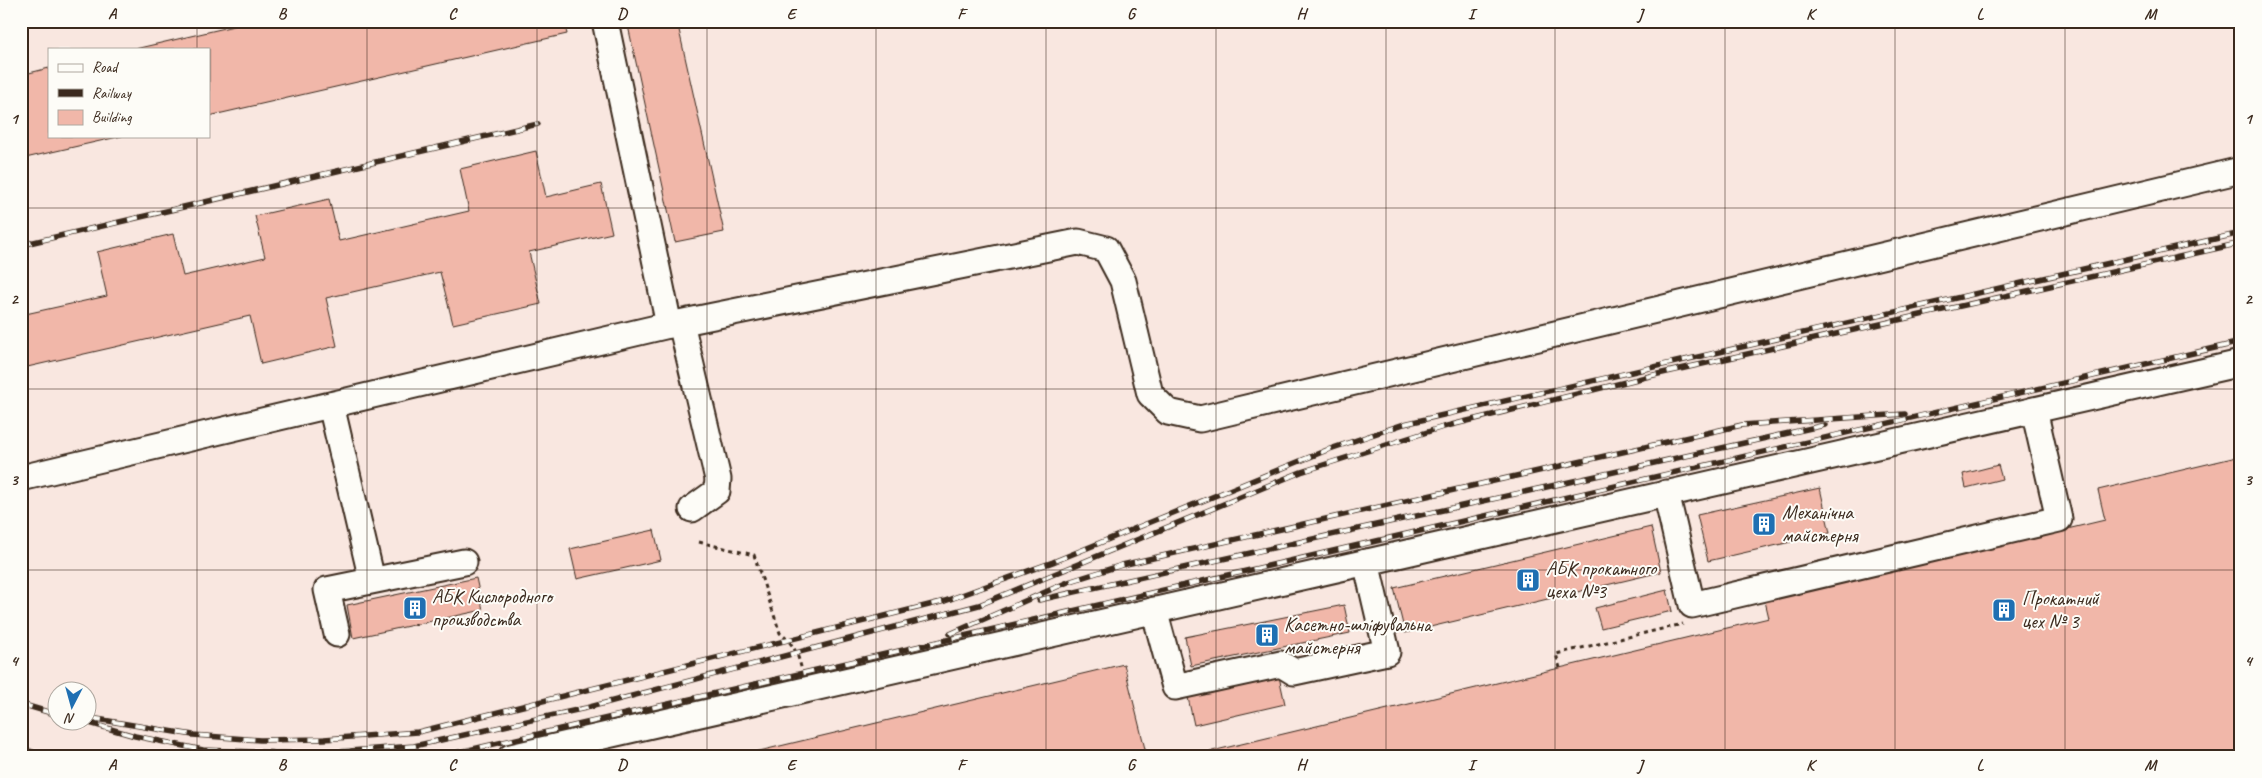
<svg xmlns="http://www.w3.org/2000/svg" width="2262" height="778" viewBox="0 0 2262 778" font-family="Caveat,sans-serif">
	<rect width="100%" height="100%" fill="#fdfcf7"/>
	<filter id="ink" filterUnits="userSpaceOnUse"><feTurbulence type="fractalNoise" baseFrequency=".02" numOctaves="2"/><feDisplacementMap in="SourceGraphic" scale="10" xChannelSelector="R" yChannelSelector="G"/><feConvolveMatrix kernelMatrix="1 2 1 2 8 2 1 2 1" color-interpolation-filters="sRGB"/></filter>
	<g filter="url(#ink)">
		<!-- built -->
		<path fill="#f9e7e0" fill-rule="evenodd" d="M 21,21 L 2241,21 L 2241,757 L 21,757 ZM 49,49 L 209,49 L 209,136 L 49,136 ZM 58,690 L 88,690 L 88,720 L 58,720 Z"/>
		<!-- building -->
		<g fill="#f1b7a9" stroke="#3b2a1e">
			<polygon points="255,21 564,21 567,34 209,116 209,49 135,49"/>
			<polygon points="627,21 677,21 724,232 675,242"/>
			<polygon points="49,68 49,136 122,136 21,159 21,75"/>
			<polygon points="536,151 546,197 601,184 612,233 529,252 541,304 453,324 440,272 326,298 337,346 261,364 250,316 23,368 21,358 21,315 107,296 97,252 173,234 183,276 265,257 255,216 329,199 339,241 469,211 460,169"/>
			<polygon points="21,358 26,378 21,379"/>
			<polygon points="2241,456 2241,757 1187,757 1769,618 1765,601 2105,520 2098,490"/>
			<polygon points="1998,465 2002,479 1966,488 1963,474"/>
			<polygon points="1820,488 1830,533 1708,561 1697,515"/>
			<polygon points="1651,527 1661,572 1405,633 1394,588"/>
			<polygon points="654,530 661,560 577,579 570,549"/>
			<polygon points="476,578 483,610 353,638 347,605"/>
			<polygon points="1667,590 1672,611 1601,628 1595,608"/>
			<polygon points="1344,605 1350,633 1191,666 1185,637"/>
			<polygon points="1124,664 1147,757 734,757"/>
			<polygon points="1278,672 1285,704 1194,725 1187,693"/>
		</g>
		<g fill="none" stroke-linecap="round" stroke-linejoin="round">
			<!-- minor casing -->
			<g stroke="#3b2a1e" stroke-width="29">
				<g id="minor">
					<polyline points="605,21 669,325"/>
					<polyline points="681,323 718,479 717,491 692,509"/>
					<polyline points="331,405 372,580"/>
					<polyline points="21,478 669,325 1078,242 1106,249 1123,281 1150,394 1168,412 1200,419 2241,170"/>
					<polyline points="1666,493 1692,605 2059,519 2034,410"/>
					<polyline points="1154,610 1175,687 1281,664 1294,672 1387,652 1366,562"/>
					<polyline points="337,634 327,590 464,562"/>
					<polyline points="511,757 2241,363"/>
				</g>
			</g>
			<!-- path -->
			<g stroke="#3b2a1e" stroke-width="3" stroke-dasharray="4 4" stroke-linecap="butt">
				<path d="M 699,542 L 754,555 L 780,633 C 794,644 798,654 802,671"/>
				<polyline points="1560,668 1556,654 1683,624"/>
			</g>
			<!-- minor -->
			<use href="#minor" stroke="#fdfcf7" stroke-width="25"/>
			<!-- rail casing -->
			<g stroke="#3b2a1e" stroke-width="5.5">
				<g id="rail">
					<polyline points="21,245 538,124"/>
					<polyline points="1039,600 1825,425"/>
					<polyline points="950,634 1068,582 1122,565 1742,425 1905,414"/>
					<polyline points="21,704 58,715"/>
					<polyline points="91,718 193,735 260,740 324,739 418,732 945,601 1053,562 1327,450 1404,424 2241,233"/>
					<polyline points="79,720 135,736 203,750 311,754 414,746 586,708 979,605 1301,472 1443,427 1658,374 2241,243"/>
					<polyline points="21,747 44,757"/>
					<polyline points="438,757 2241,342"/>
				</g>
			</g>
			<!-- rail -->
			<use href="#rail" stroke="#fdfcf7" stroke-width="4" stroke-dasharray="11" stroke-linecap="butt"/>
		</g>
	</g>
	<!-- grid -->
	<path fill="none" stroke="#3b2a1e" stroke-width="1" stroke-opacity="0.55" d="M 197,21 L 197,49M 367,21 L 367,757M 537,21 L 537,757M 707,21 L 707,757M 876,21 L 876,757M 1046,21 L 1046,757M 1216,21 L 1216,757M 1386,21 L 1386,757M 1555,21 L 1555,757M 1725,21 L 1725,757M 1895,21 L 1895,757M 2065,21 L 2065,757M 197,136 L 197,757M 21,208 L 2241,208M 21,389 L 2241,389M 21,570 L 2241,570"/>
	<!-- icons -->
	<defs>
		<g id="building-square" transform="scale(1.25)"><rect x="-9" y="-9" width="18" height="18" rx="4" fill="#1f6fb2" stroke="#fdfcf7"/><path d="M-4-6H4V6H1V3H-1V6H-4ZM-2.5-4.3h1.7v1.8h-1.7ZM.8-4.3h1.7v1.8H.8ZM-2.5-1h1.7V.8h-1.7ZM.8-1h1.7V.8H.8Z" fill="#fff"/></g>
	</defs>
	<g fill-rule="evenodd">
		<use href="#building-square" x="1764" y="524"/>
		<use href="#building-square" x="1528" y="580"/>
		<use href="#building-square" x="415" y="608"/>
		<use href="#building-square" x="2004" y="610"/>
		<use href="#building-square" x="1267" y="635"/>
	</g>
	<g text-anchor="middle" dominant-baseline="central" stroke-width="4" stroke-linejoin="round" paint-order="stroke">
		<!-- poi labels -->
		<g font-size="20" fill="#3b2a1e" stroke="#fdfcf7" text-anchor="start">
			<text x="1782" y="512">Механічна<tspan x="1782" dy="23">майстерня</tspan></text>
			<text x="1546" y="568">АБК прокатного<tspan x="1546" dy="23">цеха №3</tspan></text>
			<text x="432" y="596">АБК Кислородного<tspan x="432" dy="23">производства</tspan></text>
			<text x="2022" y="598">Прокатний<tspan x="2022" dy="23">цех № 3</tspan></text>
			<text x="1284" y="624">Касетно-шліфувальна<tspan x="1284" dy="23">майстерня</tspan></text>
		</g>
	</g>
	<!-- margin -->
	<rect width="2262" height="778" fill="none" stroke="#fdfcf7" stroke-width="55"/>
	<!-- legend -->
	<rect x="48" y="48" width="162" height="90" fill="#fdfcf7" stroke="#afa8a0"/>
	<rect x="58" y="64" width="25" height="8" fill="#fdfcf7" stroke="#afa8a0"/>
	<text x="92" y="72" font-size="15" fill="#3b2a1e">Road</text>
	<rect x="58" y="89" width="25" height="8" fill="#3b2a1e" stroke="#afa8a0"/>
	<text x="92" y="98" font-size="15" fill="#3b2a1e">Railway</text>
	<rect x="58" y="110" width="25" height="15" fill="#f1b7a9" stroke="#afa8a0"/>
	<text x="92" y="122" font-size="15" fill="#3b2a1e">Building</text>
	<!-- north arrow -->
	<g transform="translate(72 706) rotate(186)"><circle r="24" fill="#fdfcf7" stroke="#afa8a0"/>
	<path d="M0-4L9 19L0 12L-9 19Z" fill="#1f6fb2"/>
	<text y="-8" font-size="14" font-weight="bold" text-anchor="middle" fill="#3b2a1e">N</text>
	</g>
	<rect x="28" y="28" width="2206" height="722" fill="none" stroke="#3b2a1e" stroke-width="2"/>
	<g font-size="16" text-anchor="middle" font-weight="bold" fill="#3b2a1e">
		<text x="112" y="19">A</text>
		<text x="282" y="19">B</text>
		<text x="452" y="19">C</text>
		<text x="622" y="19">D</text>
		<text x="791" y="19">E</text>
		<text x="961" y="19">F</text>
		<text x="1131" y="19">G</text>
		<text x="1301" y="19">H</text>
		<text x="1471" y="19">I</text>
		<text x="1640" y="19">J</text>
		<text x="1810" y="19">K</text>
		<text x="1980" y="19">L</text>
		<text x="2150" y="19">M</text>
		<text x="14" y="124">1</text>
		<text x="2248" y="124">1</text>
		<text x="14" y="304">2</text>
		<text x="2248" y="304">2</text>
		<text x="14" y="485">3</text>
		<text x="2248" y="485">3</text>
		<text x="14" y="666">4</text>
		<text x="2248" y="666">4</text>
		<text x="112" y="770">A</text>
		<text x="282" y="770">B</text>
		<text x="452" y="770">C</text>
		<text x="622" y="770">D</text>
		<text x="791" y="770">E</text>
		<text x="961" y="770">F</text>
		<text x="1131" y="770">G</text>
		<text x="1301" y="770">H</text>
		<text x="1471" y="770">I</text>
		<text x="1640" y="770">J</text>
		<text x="1810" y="770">K</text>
		<text x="1980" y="770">L</text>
		<text x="2150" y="770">M</text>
	</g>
</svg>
